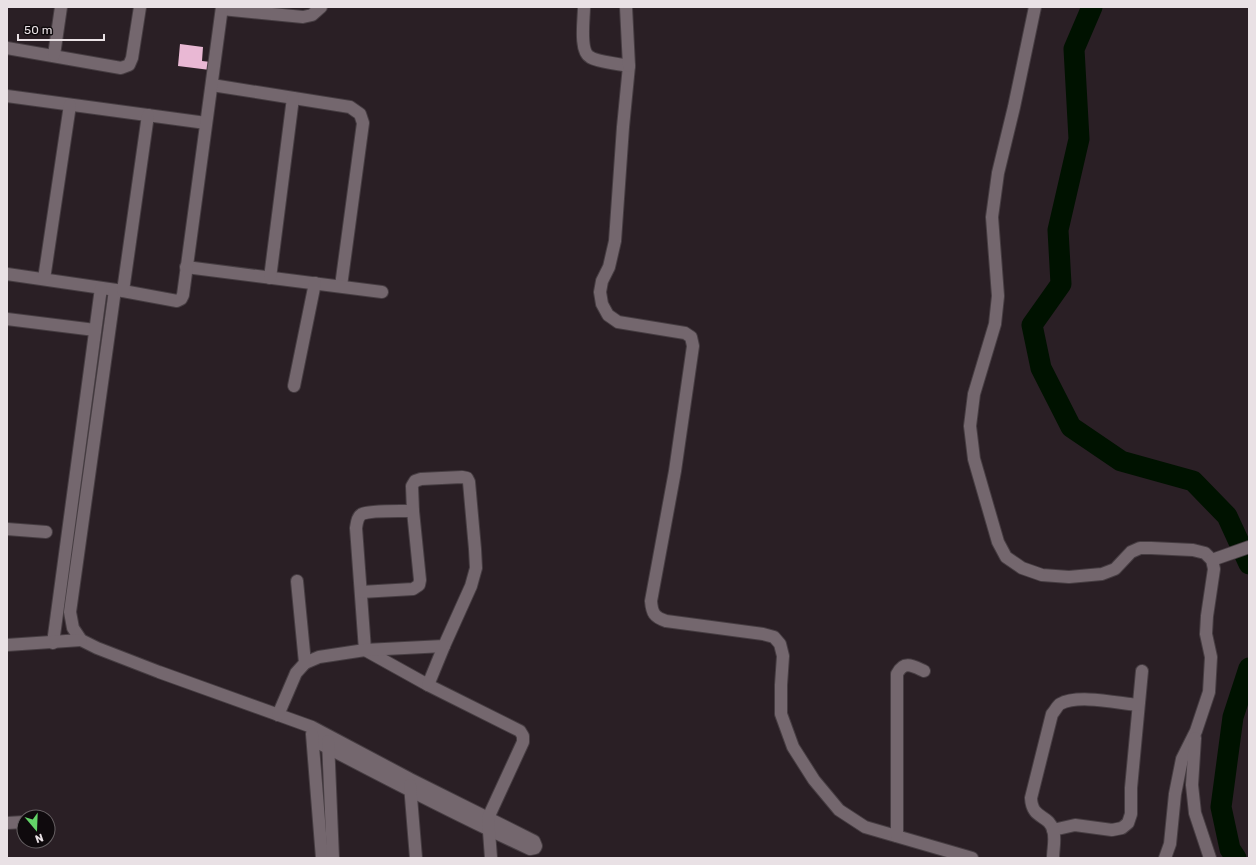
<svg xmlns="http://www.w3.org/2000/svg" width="1256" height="865" viewBox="0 0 1256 865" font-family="Rubik,sans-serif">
	<rect width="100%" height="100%" fill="#2a1f25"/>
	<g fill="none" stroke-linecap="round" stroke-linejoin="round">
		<!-- river -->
		<g stroke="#001200" stroke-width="21">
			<polyline points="1092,7 1074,49 1079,139 1058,230 1061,284 1032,325 1041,368 1071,427 1121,461 1193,481 1227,516 1249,564"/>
			<polyline points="1236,858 1230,849 1221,807 1233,717 1249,668"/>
		</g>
	</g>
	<!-- building -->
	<polygon fill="#e9b8d4" points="180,44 203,47 202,61 211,62 210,70 178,66"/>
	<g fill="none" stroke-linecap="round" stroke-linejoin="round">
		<!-- minor casing -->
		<g stroke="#463d42" stroke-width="14">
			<g id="minor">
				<path d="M 584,7 C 584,19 579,51 590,57 C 597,62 620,64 629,66 L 623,127 L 615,241 L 609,267 L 602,281 L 600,292 L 602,304 L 608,315 L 618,322 L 685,333 L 691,337 L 693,346 L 675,471 L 651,601 C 652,613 654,617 666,621 L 763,634 L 774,637 L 780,644 L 783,656 L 781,685 L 781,714 L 793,747 L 814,780 L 839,810 L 865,827 L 972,858"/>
				<polyline points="626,7 629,66"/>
				<polyline points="1035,7 1014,107 998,173 992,217 998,296 995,324 974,394 970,426 974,459 998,542 1006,557 1022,568 1042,575 1069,577 1102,574 1115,569 1131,552 1140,548 1151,548 1193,550 1205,553 1212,560 1214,569 1207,616 1206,634 1211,657 1209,692 1196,731 1182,759 1175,794 1170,844 1165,858"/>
				<polyline points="222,9 303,17 312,15 321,7"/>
				<polyline points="7,48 121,68 129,65 132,58 140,7"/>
				<polyline points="54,55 61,7"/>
				<polyline points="212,85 350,107 360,114 363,123 341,286"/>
				<polyline points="7,96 206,123"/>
				<polyline points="186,267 382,292"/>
				<polyline points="7,274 123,291 177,301 181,299 183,295 222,7"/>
				<polyline points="270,278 293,98"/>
				<polyline points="44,279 70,105"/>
				<path d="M 115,290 L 70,612 L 73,628 L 81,640 L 97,648 L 159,672 L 312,727 L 410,779 L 534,841 L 536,846 L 535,848 L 530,849 C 456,815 385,778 313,740"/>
				<polyline points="123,291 148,115"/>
				<polyline points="7,319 95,330"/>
				<polyline points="294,386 315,283"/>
				<path d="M 413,511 C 402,511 370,510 362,514 C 357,517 357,523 356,528 L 365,650 L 428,685 L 520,731 L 523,736 L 523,742 L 488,818 L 491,858"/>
				<polyline points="7,529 46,532"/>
				<polyline points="1212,560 1249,547"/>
				<polyline points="53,643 101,288"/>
				<polyline points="7,645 81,640"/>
				<polyline points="305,663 319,657 365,650 444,646 471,586 476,568 475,549 469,482 467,478 462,477 421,479 415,481 412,486 413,511 420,580 419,585 413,589 361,592"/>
				<polyline points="428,685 444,646"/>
				<polyline points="278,715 296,673 305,663 297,581"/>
				<polyline points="312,734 322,858"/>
				<polyline points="1195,738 1192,785 1195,813 1210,858"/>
				<polyline points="328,741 333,858"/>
				<polyline points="410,785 416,858"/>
				<polyline points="7,823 24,822"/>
				<polyline points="1053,830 1075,825 1112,830 1122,828 1128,823 1131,814 1131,788 1142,671"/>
				<path d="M 897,836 L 897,674 C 904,660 913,666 924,671"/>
				<path d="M 1053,858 C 1053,849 1056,838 1053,830 C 1049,814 1032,820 1031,798 L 1052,714 C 1055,711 1057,706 1060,704 C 1078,694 1117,703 1138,705"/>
			</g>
		</g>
		<!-- minor -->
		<use href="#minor" stroke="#74676e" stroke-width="12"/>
	</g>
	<!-- border -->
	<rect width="1256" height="865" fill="none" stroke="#e9e1e5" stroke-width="16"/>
	<!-- north arrow -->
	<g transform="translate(36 829) rotate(161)"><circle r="19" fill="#0f0a0d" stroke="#666063"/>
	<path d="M0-3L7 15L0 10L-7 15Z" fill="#63d468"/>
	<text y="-6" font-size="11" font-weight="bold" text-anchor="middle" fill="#e9e1e5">N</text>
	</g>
	<!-- scale -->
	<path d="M18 34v6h86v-6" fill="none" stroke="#e9e1e5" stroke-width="2"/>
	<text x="24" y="34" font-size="12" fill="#e9e1e5" stroke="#0f0a0d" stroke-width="3" paint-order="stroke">50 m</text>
</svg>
